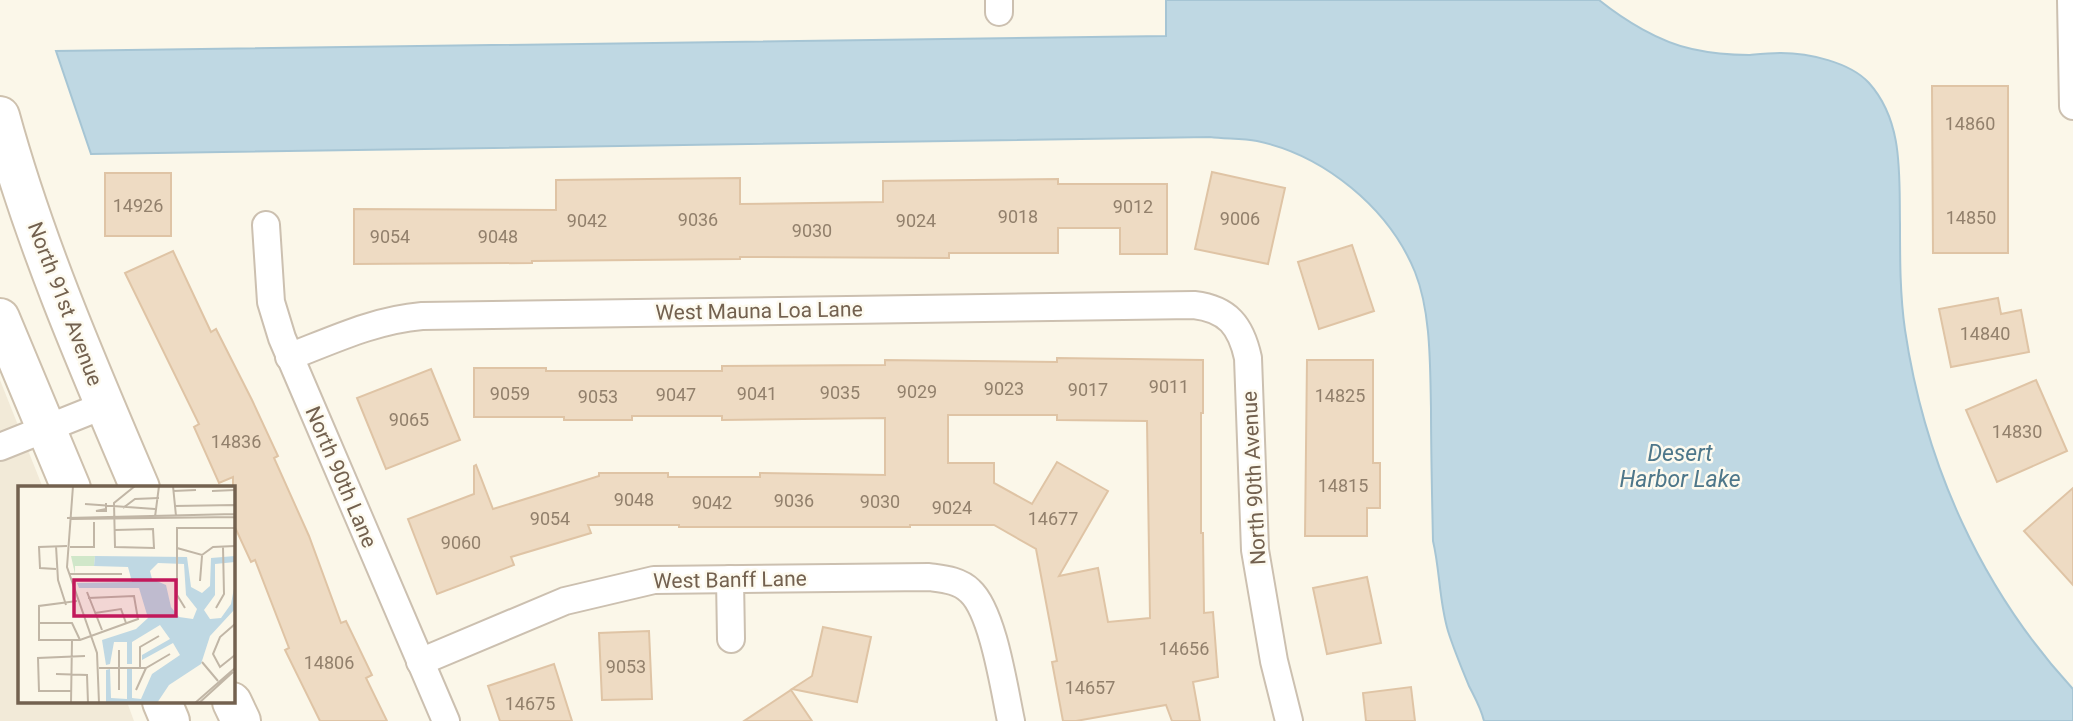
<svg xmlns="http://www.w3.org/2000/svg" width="2073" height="721" viewBox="0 0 2073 721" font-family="Roboto,sans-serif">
	<rect width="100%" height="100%" fill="#fbf7e9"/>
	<!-- residential -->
	<polygon fill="#f2ead8" points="0,380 43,488 19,488 19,702 127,702 134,721 0,721"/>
	<!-- water -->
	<path fill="#bfd8e3" stroke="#a6c5d4" stroke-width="2" d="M 1166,0 L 1599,0 C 1624,20 1659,42 1692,49 C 1710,53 1730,55 1749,55 C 1760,54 1770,53 1781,53 C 1808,53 1850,62 1869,83 C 1904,122 1899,176 1900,224 C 1900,260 1900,295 1905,330 C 1925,464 1981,589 2073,689 L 2073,721 L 1484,721 C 1481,708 1475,698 1469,686 C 1462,669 1454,650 1448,631 C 1439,601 1440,570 1433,541 C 1432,496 1431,452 1431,408 C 1430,365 1431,312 1415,272 C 1389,208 1324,155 1257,141 C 1242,138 1225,139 1210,137 L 91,154 L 56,51 L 1166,36 Z"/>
	<!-- building -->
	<g fill="#eedbc3" stroke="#dfc4a5" stroke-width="2" fill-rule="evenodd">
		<polygon points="1932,86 2008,86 2008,253 1933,253"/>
		<polygon points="1212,172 1285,188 1268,264 1195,249"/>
		<rect x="105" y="173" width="66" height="63"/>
		<polygon points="740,178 740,204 883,202 883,181 1058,179 1058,184 1167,184 1167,254 1120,254 1120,228 1058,228 1058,253 949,253 949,258 740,257 740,259 532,261 532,263 354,264 354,209 556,210 556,180"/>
		<polygon points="1352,245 1374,311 1319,329 1298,262"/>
		<polygon points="173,251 211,332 216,329 252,400 278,456 274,458 309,536 341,623 346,621 372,675 366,678 387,721 320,721 285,650 289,648 255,560 251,562 233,523 233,477 219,483 194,427 199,424 125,273"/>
		<polygon points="1998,298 2001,314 2021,310 2029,352 1951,367 1939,309"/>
		<path d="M 1057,358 L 1203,360 L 1203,413 L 1201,413 L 1201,533 L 1203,533 L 1204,613 L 1213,612 L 1218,677 L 1193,682 L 1200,721 L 1172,721 L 1166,705 L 1076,721 L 1063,721 L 1052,662 L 1057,661 L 1036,549 L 994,525 L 910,525 L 910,527 L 679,527 L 679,525 L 588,525 L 591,533 L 511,557 L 514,565 L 437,594 L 408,519 L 474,494 L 474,466 L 476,465 L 493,509 L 599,476 L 599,473 L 668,473 L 668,477 L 760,477 L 760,473 L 885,475 L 885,418 L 722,420 L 722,416 L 632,416 L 632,420 L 564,420 L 564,417 L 474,417 L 474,368 L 546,368 L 546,371 L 722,371 L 722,366 L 885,365 L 885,360 L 1057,362 ZM 948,415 L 1057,415 L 1057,420 L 1147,421 L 1150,618 L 1108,622 L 1098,568 L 1059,576 L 1108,491 L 1057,462 L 1032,504 L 994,483 L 994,463 L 948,463 Z"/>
		<polygon points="1307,360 1373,360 1373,463 1380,463 1380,508 1367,508 1367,536 1305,536"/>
		<polygon points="431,369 460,440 386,469 357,398"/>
		<polygon points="2036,380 2067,451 1997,482 1966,410"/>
		<polygon points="2073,488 2073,585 2024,531"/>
		<polygon points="1367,577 1381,643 1327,654 1313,588"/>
		<polygon points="823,627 871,637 857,702 792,689 812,676"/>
		<polygon points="649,631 652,699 602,700 599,633"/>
		<polygon points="554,664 572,721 500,721 488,686"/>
		<polygon points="1411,687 1415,721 1366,721 1363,693"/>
		<polygon points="791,690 812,721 744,721"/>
	</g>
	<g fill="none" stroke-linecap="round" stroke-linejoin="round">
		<!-- street casing -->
		<g stroke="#ccc0b0" stroke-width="30">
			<g id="street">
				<polyline points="999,0 999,12"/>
				<polyline points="2071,0 2073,106"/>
				<polyline points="266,225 271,302 282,338 446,721"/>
				<path d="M 289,357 C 333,340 375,320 422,316 L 1194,305 C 1228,309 1241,326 1248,358 L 1255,550 L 1274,661 L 1289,721"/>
				<polyline points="0,447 105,405"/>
				<polyline points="730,579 731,639"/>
				<path d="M 420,662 L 565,601 L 654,580 L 929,577 C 943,579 959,580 970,591 C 993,612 1004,688 1011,721"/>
			</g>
		</g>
		<!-- secondary casing -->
		<g stroke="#cec1ae" stroke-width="42">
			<g id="secondary">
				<path d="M 0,116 C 35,244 88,366 140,488"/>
				<polyline points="0,318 71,488"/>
				<polyline points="162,702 170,721"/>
				<polyline points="232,702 241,721"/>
			</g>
		</g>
		<!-- street -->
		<use href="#street" stroke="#fff" stroke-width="26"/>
		<!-- secondary -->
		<use href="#secondary" stroke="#fff" stroke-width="38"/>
	</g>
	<g text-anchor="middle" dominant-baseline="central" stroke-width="5" stroke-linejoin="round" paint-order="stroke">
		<!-- number labels -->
		<g font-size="18" fill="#92806c">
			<text x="1970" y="123">14860</text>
			<text x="138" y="205">14926</text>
			<text x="1133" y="206">9012</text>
			<text x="1018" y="216">9018</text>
			<text x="1971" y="217">14850</text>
			<text x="1240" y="218">9006</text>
			<text x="698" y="219">9036</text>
			<text x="587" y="220">9042</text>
			<text x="916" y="220">9024</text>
			<text x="812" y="230">9030</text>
			<text x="390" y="236">9054</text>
			<text x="498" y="236">9048</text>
			<text x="1985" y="333">14840</text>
			<text x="1169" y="386">9011</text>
			<text x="1004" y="388">9023</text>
			<text x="1088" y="389">9017</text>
			<text x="917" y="391">9029</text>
			<text x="840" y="392">9035</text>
			<text x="510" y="393">9059</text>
			<text x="757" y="393">9041</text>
			<text x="676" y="394">9047</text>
			<text x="1340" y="395">14825</text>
			<text x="598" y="396">9053</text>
			<text x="409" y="419">9065</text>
			<text x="2017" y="431">14830</text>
			<text x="236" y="441">14836</text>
			<text x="1343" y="485">14815</text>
			<text x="634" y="499">9048</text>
			<text x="794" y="500">9036</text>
			<text x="880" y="501">9030</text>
			<text x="712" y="502">9042</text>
			<text x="952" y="507">9024</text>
			<text x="550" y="518">9054</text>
			<text x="1053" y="518">14677</text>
			<text x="461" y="542">9060</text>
			<text x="1184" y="648">14656</text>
			<text x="329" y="662">14806</text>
			<text x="626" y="666">9053</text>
			<text x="1090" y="687">14657</text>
			<text x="530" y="703">14675</text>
		</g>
		<!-- street labels -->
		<g font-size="21" fill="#73614f" stroke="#fdfaef">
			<text transform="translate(65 304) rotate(69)">North 91st Avenue</text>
			<text transform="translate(759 311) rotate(-1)">West Mauna Loa Lane</text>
			<text transform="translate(341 477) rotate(67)">North 90th Lane</text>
			<text transform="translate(1254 478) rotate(-93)">North 90th Avenue</text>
			<text transform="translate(730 580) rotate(-1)">West Banff Lane</text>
		</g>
		<!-- water labels -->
		<g font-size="23" font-style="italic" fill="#4e778a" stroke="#fdfaef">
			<text x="1680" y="453">Desert<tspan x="1680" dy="26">Harbor Lake</tspan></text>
		</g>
	</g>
	<!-- overview -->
	<g transform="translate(18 486)">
		<rect width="217" height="217" fill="#fbf7e9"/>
		<path d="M 53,70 L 77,70 L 76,80 L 57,80 L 57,88 Z" fill="#d0e7c9"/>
		<path d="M 77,70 L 169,71 L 173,101 L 184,107 L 192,100 L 193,72 L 217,70 L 217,76 L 197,78 L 197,109 L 186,124 L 192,133 L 203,132 L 213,118 L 217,97 L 216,124 L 192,150 L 183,178 L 151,199 L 139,217 L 88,217 L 88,184 L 92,183 L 93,212 L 109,213 L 109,183 L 114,183 L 114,212 L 123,213 L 134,188 L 162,169 L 155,157 L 124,174 L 124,169 L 152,153 L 142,139 L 114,156 L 114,178 L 109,178 L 109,156 L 96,156 L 92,178 L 88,179 L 84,154 L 118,143 L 130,132 L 121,102 L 61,102 L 59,97 L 114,96 L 110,81 L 76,80 ZM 140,77 L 166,78 L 168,109 L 179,123 L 175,133 L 161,131 L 153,121 L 148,99 L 134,93 L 132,85 Z" fill="#bfd8e3" fill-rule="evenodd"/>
		<path fill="none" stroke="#c1b6a6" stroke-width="2" d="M 55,0 L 49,81 L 79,167 L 81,217M 155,0 L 158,30M 155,5 L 178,4M 194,5 L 217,4M 88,17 L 88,25 L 78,25 L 88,23M 67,18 L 137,23M 217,19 L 217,53M 156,20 L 217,19M 105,22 L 117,13 L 141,12M 137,31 L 141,0M 49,32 L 217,28M 53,33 L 217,31M 97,44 L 135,43 L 136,62 L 97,61 L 96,17 L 117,0M 38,60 L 40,94 L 48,119M 52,61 L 76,61 L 76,36M 159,62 L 184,69 L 195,61 L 217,60M 38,83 L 22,82 L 21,61 L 49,60M 52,88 L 104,88M 182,95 L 184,70M 69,106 L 84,144M 0,108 L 0,162M 59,115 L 21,120 L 21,154 L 62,154 L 120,133 L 116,110 L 70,112M 167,122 L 159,109 L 159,42 L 216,42M 198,122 L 206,108 L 205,61M 77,127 L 103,123 L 108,137M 21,137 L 54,137 L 62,154M 217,138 L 202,151 L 195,168 L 202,181 L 217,169M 101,164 L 101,204M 184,176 L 200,195M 122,181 L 122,161 L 141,150M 81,182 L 128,182 L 152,168M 38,188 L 69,189 L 70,217M 118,204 L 128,182M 53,205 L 21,205 L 20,172 L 67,170M 53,217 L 54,154M 177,217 L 217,182M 181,217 L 215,186"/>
		<path fill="#c2185b" fill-opacity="0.15" stroke="#c2185b" stroke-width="3.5" d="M 56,94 L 158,94 L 158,130 L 56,130 Z"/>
		<rect width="217" height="217" fill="none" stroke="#73614f" stroke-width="3.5"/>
	</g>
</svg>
